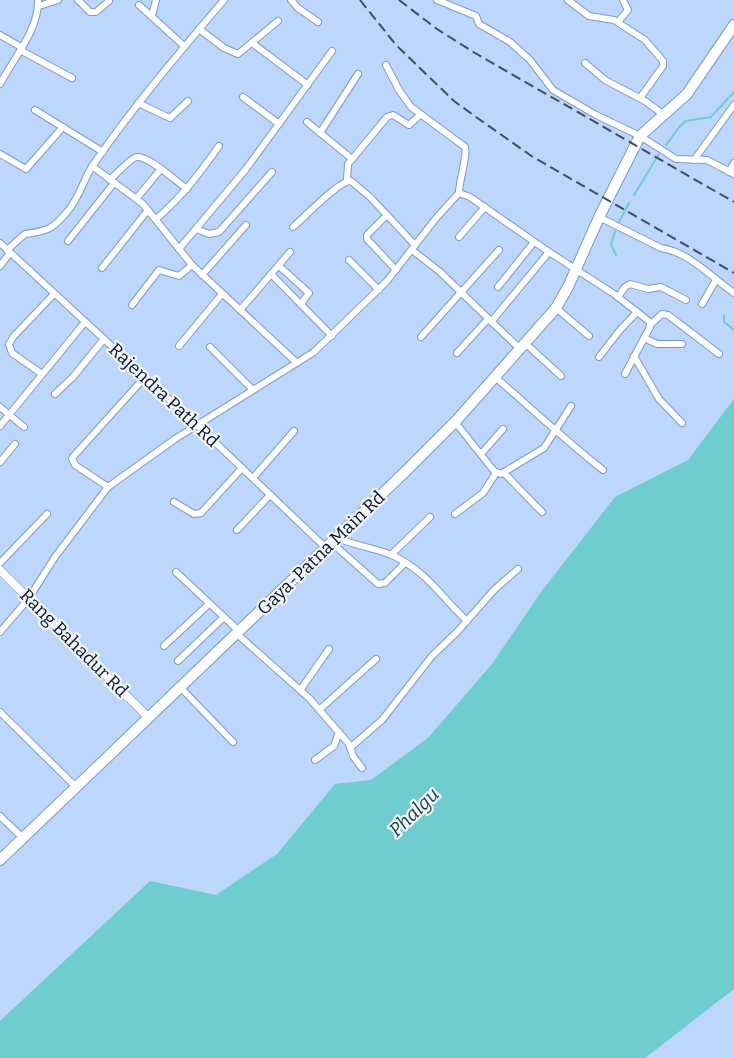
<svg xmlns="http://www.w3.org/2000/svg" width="734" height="1058" viewBox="0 0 734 1058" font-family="Bitter,serif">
	<rect width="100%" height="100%" fill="#bcd6fc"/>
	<!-- water -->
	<polygon fill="#6fcccf" points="734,399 734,989 645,1058 0,1058 0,1021 150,881 216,895 277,854 335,784 371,780 428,738 492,664 541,592 615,497 688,460"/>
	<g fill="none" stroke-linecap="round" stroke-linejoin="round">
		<!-- stream -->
		<g stroke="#6fcccf" stroke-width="2">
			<polyline points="666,145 680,126 686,121 711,117 734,92"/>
			<polyline points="634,195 659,154"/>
			<polyline points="619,222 629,203"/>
			<polyline points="615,231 611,245 616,255"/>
			<polyline points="724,315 724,322 734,330"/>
		</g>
		<!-- minor casing -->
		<g stroke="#7d9bc8" stroke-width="8">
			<g id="minor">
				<polyline points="78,0 90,12 96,12 109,1"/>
				<polyline points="291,0 298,8 318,22"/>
				<polyline points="437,0 476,16 479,24 510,42 530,60 553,90 596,115 640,136 676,159 707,160 734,174"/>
				<polyline points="568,0 589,16 614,20 645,40 663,61 663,66 640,98"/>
				<polyline points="139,5 184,46"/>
				<polyline points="39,6 58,0"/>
				<polyline points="152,16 156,0"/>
				<polyline points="618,22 628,10 623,0"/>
				<polyline points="199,29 224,48 238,54 278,21"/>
				<polyline points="0,35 21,47"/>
				<polyline points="252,43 308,85"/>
				<polyline points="20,50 72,78"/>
				<polyline points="585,63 605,80 645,101 664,115"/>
				<path d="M 386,65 L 399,90 L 411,107 L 465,147 C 468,155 459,180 459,193"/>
				<path d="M 0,84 C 13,59 39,30 38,0"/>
				<polyline points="243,97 279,124"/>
				<polyline points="138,103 170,118 188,101"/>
				<polyline points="35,110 103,152"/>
				<polyline points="307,122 352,159"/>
				<polyline points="320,133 358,74"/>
				<polyline points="0,154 26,169 63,127"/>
				<polyline points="694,160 734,105"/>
				<polyline points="92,166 143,204 192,265 297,363"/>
				<polyline points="729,172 734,163"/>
				<path d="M 110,180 C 115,175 132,157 137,157 C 149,156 177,182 187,189"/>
				<polyline points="347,180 348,164 387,117 393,115 409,125 420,115"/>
				<polyline points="136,199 161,169"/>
				<polyline points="387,215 367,235 367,239 396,270"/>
				<path d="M 599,217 L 661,248 C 689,252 711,277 734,293"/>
				<path d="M 156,219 C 181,198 200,173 219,146"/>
				<path d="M 293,227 C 304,218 339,180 351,181 L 370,197 L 415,245"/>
				<polyline points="196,229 209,234 219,232 272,172"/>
				<polyline points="459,237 485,207"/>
				<polyline points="68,241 114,183"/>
				<polyline points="0,243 197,425 327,549"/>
				<polyline points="179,249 246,169 332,51"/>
				<path d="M 7,250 L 25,234 C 47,231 52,230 67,212 C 79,199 83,180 93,165 C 133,107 178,54 224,0"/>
				<polyline points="412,250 439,271 520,349"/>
				<polyline points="349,260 379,290"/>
				<polyline points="0,266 10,253"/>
				<polyline points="279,266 309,293 301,304"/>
				<polyline points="102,268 148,210"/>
				<polyline points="202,275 246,225"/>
				<polyline points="272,275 332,336"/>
				<polyline points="498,287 534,242"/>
				<polyline points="618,297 625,287 630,284 648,289 661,287 686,300"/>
				<polyline points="702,304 716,280"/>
				<polyline points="132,305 159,270 179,276 192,265"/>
				<polyline points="556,308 589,336"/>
				<polyline points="241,309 290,252"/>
				<polyline points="491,322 549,252"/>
				<polyline points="651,324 662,314 668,315 719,354"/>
				<polyline points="421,337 499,250"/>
				<polyline points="644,338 657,344 682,344"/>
				<polyline points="525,343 561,376"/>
				<polyline points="179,346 222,294"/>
				<polyline points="210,347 253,390"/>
				<polyline points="457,353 488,319"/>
				<polyline points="634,356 659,399 682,423"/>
				<polyline points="599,357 620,330 637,312"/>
				<polyline points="42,374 12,353 9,344 14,336 54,294"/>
				<path d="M 495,377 C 531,408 565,440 603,470"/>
				<polyline points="55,394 73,377 104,339"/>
				<polyline points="0,407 24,427"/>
				<polyline points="455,422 494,471 501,474 544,448 571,406"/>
				<polyline points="0,426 85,322"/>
				<polyline points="481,454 503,429"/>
				<polyline points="0,462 15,444"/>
				<polyline points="504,473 542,512"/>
				<polyline points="253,478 294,431"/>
				<polyline points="108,487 75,465 72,458 145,377"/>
				<polyline points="174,502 194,514 201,513 242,468"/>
				<polyline points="455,514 483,493 496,473"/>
				<polyline points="237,530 270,495"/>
				<path d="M 338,538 C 357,547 378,548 396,557 C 430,575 441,597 467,621"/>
				<polyline points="332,543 378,584 385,583 405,563"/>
				<polyline points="391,555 430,517"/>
				<polyline points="0,563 47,514"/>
				<polyline points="176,572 240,632"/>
				<polyline points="0,632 29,598 55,557 108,487 175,439 314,352 387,281 437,217 459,193 470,197 549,252 614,294 650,322 650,327 625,374"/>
				<polyline points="237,634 309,698 349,744 353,756 362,768"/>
				<polyline points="164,646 209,604"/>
				<polyline points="178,661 224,617"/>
				<polyline points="180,687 233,742"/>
				<polyline points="301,689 329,649"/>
				<polyline points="319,710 376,659"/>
				<polyline points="0,712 76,787"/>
				<polyline points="351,747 382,720 432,656 457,632 495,589 518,569"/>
				<polyline points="315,760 334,746 339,732"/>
				<polyline points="0,816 23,838"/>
			</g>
		</g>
		<!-- tertiary casing -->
		<g stroke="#7d9bc8" stroke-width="9">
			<polyline id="tertiary" points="0,570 148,717"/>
		</g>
		<!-- primary casing -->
		<g stroke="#7d9bc8" stroke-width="12">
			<polyline id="primary" points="0,860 408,469 455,422 556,308 568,287 601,213 640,136 687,94 734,25"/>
		</g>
		<!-- minor -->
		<use href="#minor" stroke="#fff" stroke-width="6"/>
		<!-- tertiary -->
		<use href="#tertiary" stroke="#fff" stroke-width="8"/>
		<!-- primary -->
		<use href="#primary" stroke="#fff" stroke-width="10"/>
		<!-- rail -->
		<g stroke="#3e4e65" stroke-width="2" stroke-dasharray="10 5" stroke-linecap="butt">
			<polyline points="360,0 396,45 454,101 476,117 533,157 734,273"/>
			<polyline points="399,0 437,29 475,53 734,202"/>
		</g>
	</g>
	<g text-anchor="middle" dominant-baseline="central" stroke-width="4.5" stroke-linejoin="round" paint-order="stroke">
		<!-- street labels -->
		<g font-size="18" fill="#081323" stroke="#f2f5fa">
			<text transform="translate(164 395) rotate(43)">Rajendra Path Rd</text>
			<text transform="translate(321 553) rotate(-44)">Gaya-Patna Main Rd</text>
			<text transform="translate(74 643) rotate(45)">Rang Bahadur Rd</text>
		</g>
		<!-- water labels -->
		<g font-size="19" font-style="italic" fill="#113d3f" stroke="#f2f5fa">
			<text transform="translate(414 812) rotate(-44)">Phalgu</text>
		</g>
	</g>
</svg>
